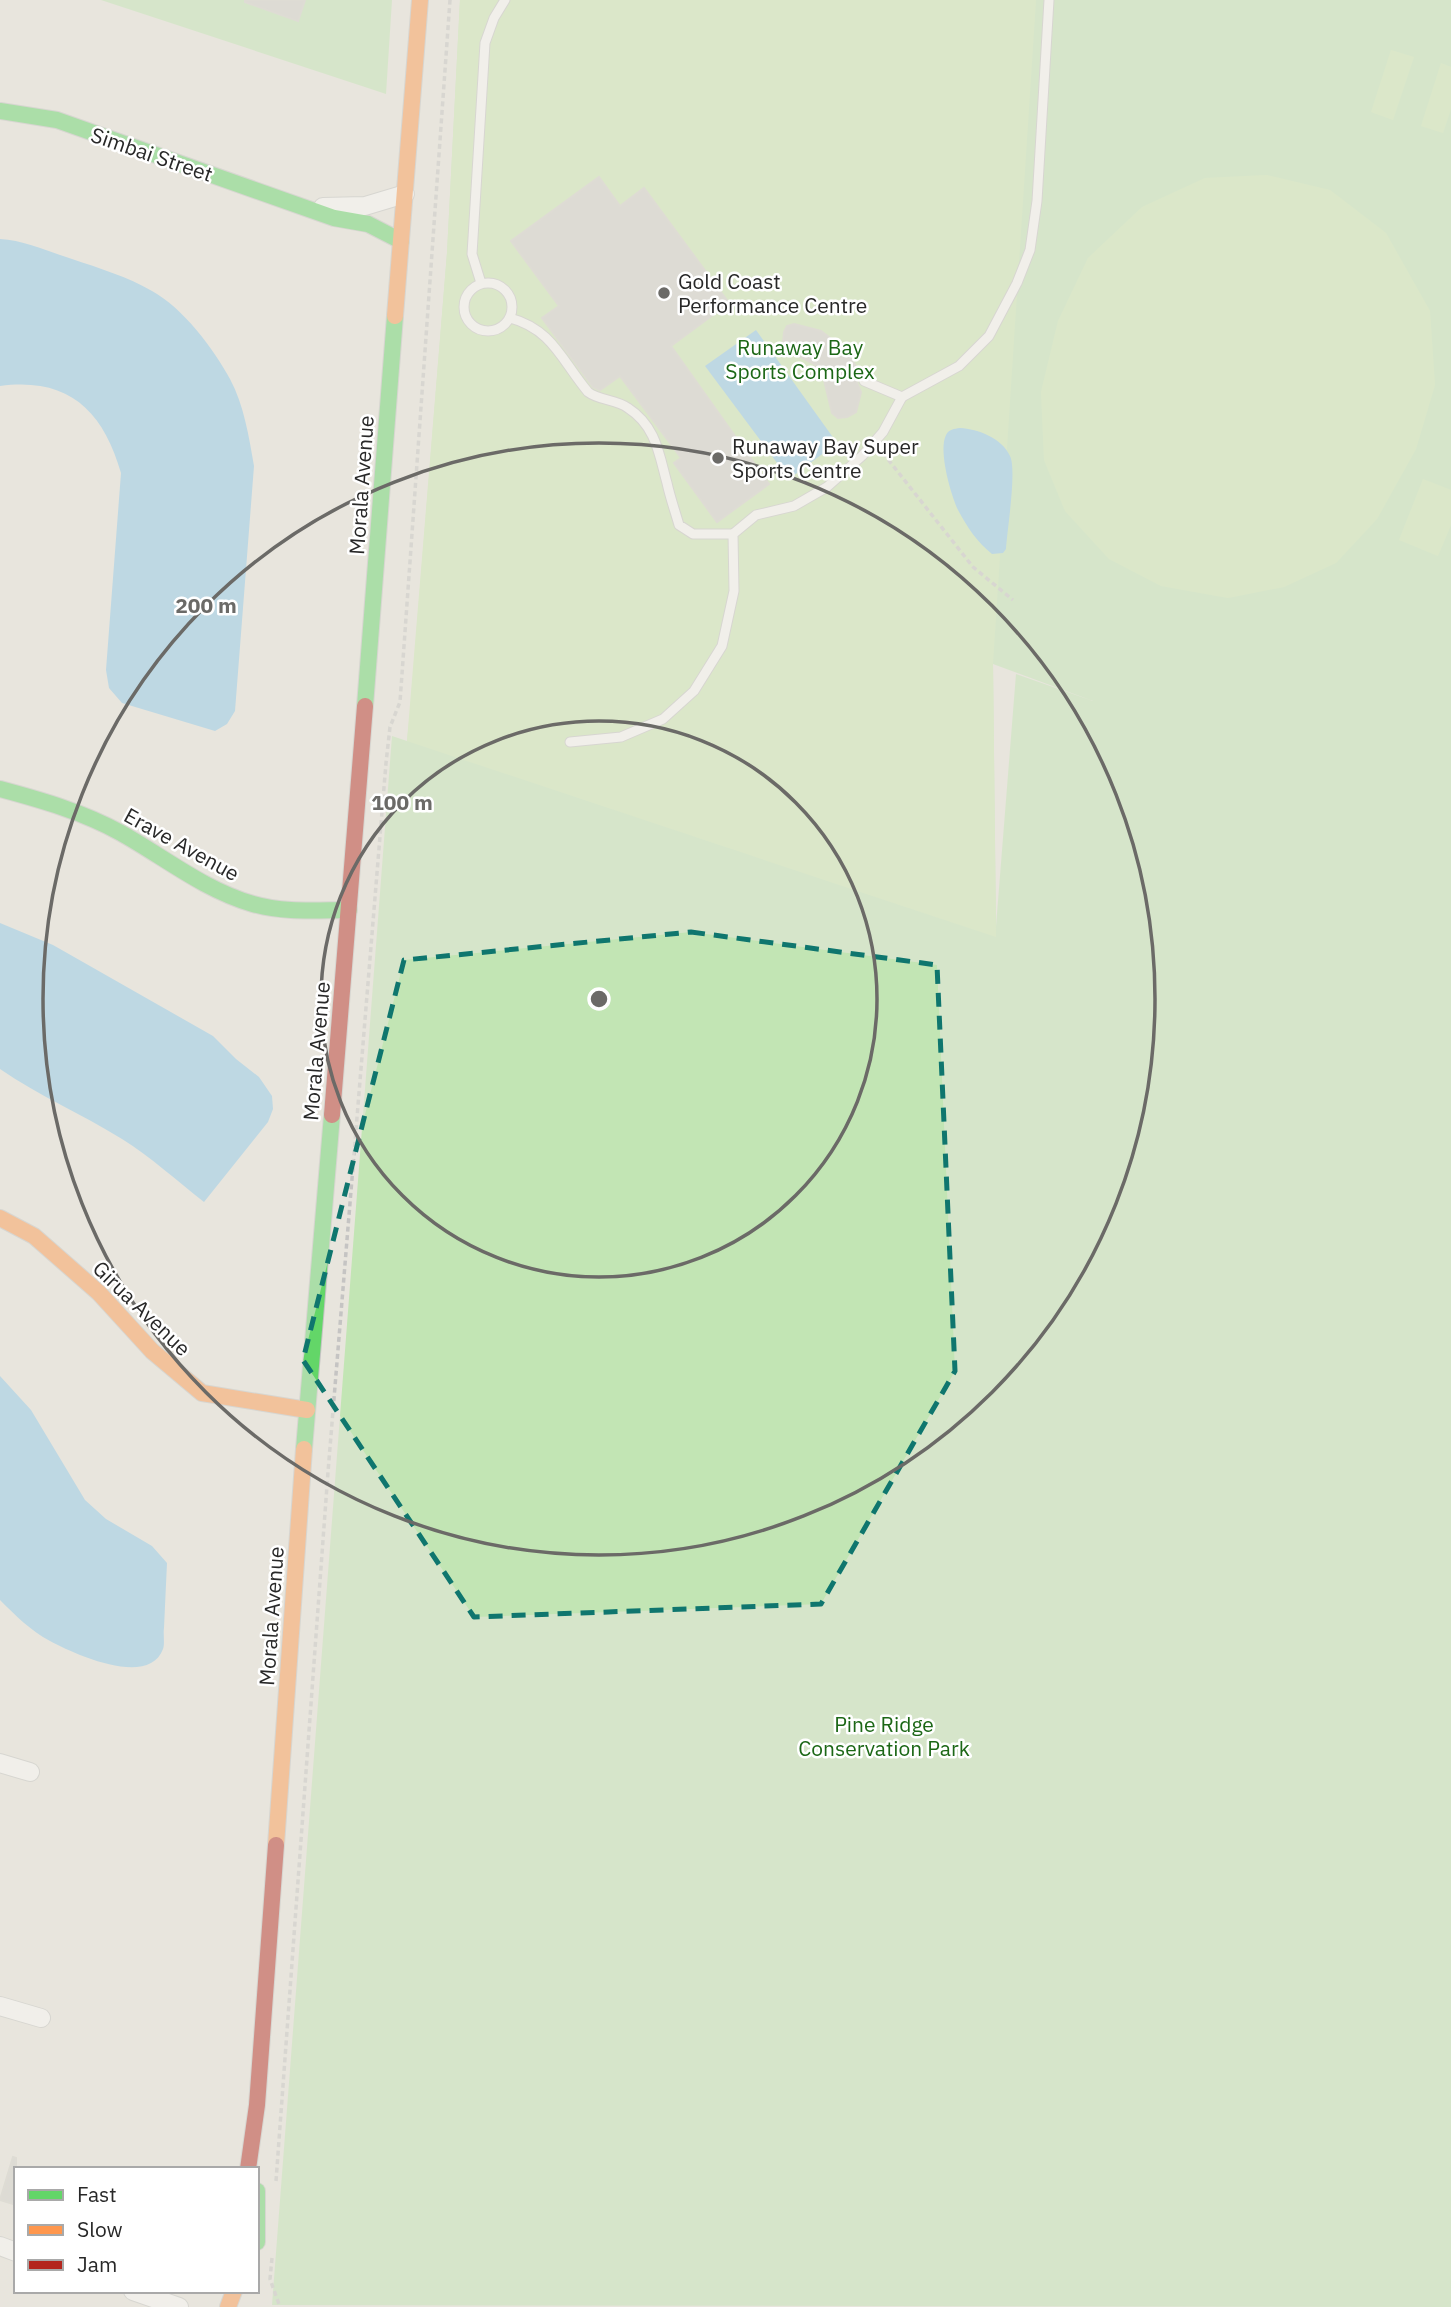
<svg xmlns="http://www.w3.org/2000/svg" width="1451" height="2307" viewBox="0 0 1451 2307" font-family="'IBM Plex Sans',sans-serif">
	<rect width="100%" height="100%" fill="#e8e5dd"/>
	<!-- green -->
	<g fill="#c2e5b4" fill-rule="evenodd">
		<polygon points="101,0 392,0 386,94 374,90"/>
		<path d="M 460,0 L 1451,0 L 1451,2307 L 272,2305 L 392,736 L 407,741 L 410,712 L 447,253 ZM 993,664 L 1093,701 L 1016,674 L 996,926 Z"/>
	</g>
	<!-- pitch -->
	<g fill="#cde9b1">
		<polygon points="460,0 1036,0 993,663 996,937 407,741 447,253"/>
		<polygon points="1391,50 1414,57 1393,120 1371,112"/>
		<polygon points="1441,63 1451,67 1451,109 1443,133 1421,126"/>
		<polygon points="1267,175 1330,190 1386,233 1430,311 1435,385 1416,449 1377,519 1336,563 1284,587 1228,598 1161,586 1109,559 1065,511 1044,460 1041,392 1058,321 1088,258 1142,207 1205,178"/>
		<polygon points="1423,479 1451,490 1451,525 1438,556 1399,540"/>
	</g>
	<!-- water -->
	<g fill="#8dc7ec">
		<path d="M 0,239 C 24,240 49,252 72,259 C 99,268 128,277 152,291 C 183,308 213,348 230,379 C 244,405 249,437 254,466 L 235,711 L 227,724 L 215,731 L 122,703 L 109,688 L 106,670 L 121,473 C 103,410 68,377 0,386 Z"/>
		<polygon points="756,330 837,443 789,479 705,366"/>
		<path d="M 960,428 C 978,429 1002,438 1010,456 C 1017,470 1007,531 1006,549 L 1003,553 L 992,554 C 977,542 967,527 958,510 C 951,495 938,451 946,435 C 949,429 954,429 960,428 Z"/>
		<path d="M 0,923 L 53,945 L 213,1036 L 236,1059 L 259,1077 L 272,1096 L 273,1109 L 268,1122 L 204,1202 C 177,1181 151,1157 122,1139 C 82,1114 39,1096 0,1069 Z"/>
		<path d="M 0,1376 L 31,1410 L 85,1500 L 106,1519 L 152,1546 L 167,1563 C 166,1584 165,1606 164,1628 C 163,1634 165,1644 163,1649 C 149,1688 74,1654 50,1641 C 31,1631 15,1615 0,1600 Z"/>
	</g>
	<!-- building -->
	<g fill="#d0cec9" stroke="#d3d0ca" stroke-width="2">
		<polygon points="245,0 305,0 298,21 245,2"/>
		<polygon points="599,177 620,206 644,188 729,303 671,346 769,484 717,522 674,463 681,458 620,376 600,390 593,387 542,318 559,306 511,241"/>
		<polygon points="794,324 821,331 843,348 856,366 857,383 861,392 856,412 847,417 838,418 832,413 822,372 814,364 787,350 783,343 784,332 787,326"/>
		<polygon points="13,2157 16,2158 16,2205 0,2200"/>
	</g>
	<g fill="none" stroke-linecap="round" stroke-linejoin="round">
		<!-- lane casing -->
		<g stroke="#c4c3c3" stroke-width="11">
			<g id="lane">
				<circle cx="488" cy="307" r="24"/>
				<polyline points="481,283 472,254 485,43 494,18 505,0"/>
				<path d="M 510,318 C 552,329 562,361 588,392 C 600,401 616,399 628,408 C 656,426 659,454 667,483 C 670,497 675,511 679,525 L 693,534 L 733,534"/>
				<polyline points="864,381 902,397 959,366 989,336 1017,283 1030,250 1037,201 1049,0"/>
				<polyline points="570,742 621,737 663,719 694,691 722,646 734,591 733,534 756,515 794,506 827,487 862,456 883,432 902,397"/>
			</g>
		</g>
		<!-- street casing -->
		<g stroke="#c4c3c3" stroke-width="20">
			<g id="street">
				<polyline points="323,207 365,206 405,194"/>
				<polyline points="0,1763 30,1772"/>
				<polyline points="0,2006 41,2018"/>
				<polyline points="0,2246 16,2252"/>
				<polyline points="133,2291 179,2307"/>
			</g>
		</g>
		<!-- fast casing -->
		<g stroke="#c4c3c3" stroke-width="18">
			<g id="fast">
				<polyline points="0,111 57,120 334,218 368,224 401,241"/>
				<polyline points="365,706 395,316"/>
				<path d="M 0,789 C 41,800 83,812 121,833 C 164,857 204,890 253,904 C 284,913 317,910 349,910"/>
				<polyline points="304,1449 332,1115"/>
				<polyline points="257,2191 257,2242"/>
			</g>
		</g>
		<!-- slow casing -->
		<g stroke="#c4c3c3" stroke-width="18">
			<g id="slow">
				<polyline points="395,316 420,0"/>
				<polyline points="0,1218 34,1236 99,1293 152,1351 202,1393 307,1410"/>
				<polyline points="276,1845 304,1449"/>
				<polyline points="228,2307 234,2291"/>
			</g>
		</g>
		<!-- jam casing -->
		<g stroke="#c4c3c3" stroke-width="18">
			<g id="jam">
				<polyline points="332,1115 365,706"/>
				<polyline points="248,2169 257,2105 276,1845"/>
			</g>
		</g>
		<!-- path -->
		<g stroke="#c5c4c3" stroke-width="3.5" stroke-dasharray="5 3.5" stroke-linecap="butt">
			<polyline points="883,453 973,567 1013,600"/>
			<polyline points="276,2181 328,1472 386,763 390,727 400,702 450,0"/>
			<polyline points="272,2258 270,2279 280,2307"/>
		</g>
		<!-- lane -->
		<use href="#lane" stroke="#fcfbfa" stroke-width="9"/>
		<!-- street -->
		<use href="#street" stroke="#fcfbfa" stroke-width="18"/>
		<!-- fast -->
		<use href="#fast" stroke="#63d668" stroke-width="16"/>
		<!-- slow -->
		<use href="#slow" stroke="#ff974d" stroke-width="16"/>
		<!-- jam -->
		<use href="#jam" stroke="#b3261e" stroke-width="16"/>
	</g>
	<!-- marked area -->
	<path d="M0 0H1451V2307H0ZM 691,932 L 937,965 L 955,1371 L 821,1604 L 474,1617 L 303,1360 L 404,960 Z" fill="#e8e5dd" fill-opacity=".55" fill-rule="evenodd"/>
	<path fill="none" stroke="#0f766e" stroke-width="5" stroke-dasharray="14 9" stroke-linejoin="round" d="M 691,932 L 937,965 L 955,1371 L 821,1604 L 474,1617 L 303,1360 L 404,960 Z"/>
	<!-- distance rings -->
	<g fill="none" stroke="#6b6a67" stroke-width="3.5">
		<circle cx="599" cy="999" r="278"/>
		<circle cx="599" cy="999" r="556"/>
	</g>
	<!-- markers -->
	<g fill="#6b6a67" stroke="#fff" stroke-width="2.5">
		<circle cx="664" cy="293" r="7"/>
		<circle cx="718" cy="458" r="7"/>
	</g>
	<g text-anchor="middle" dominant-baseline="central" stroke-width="5" stroke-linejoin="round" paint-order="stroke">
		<!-- street labels -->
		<g font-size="21" fill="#282828" stroke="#fff">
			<text transform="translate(152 154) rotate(19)">Simbai Street</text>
			<text transform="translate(361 485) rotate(-86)">Morala Avenue</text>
			<text transform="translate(182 844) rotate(29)">Erave Avenue</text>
			<text transform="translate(316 1051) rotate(-85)">Morala Avenue</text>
			<text transform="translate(142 1308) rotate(44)">Girua Avenue</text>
			<text transform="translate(271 1616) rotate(-86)">Morala Avenue</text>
		</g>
		<!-- poi labels -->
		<g font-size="21" fill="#282828" stroke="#fff" text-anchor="start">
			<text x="678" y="281">Gold Coast<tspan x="678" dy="24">Performance Centre</tspan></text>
			<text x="732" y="446">Runaway Bay Super<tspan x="732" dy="24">Sports Centre</tspan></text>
		</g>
		<!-- park labels -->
		<g font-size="21" fill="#1c6716" stroke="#fff">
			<text x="800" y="347">Runaway Bay<tspan x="800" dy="24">Sports Complex</tspan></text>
			<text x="884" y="1724">Pine Ridge<tspan x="884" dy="24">Conservation Park</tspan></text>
		</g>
	</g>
	<circle cx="599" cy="999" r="10" fill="#6b6a67" stroke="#fff" stroke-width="3.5"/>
	<g font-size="21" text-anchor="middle" font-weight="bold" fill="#6b6a67" stroke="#fff" stroke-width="5" stroke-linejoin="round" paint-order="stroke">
		<text x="206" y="613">200 m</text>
		<text x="402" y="810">100 m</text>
	</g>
	<!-- legend -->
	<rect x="14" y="2167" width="245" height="126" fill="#ffffff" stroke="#a9a9a9" stroke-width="2"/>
	<rect x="28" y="2190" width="35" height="10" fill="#63d668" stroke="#a9a9a9" stroke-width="2"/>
	<text x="77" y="2202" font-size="21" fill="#282828">Fast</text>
	<rect x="28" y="2225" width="35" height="10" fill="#ff974d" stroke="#a9a9a9" stroke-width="2"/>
	<text x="77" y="2237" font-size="21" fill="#282828">Slow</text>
	<rect x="28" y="2260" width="35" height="10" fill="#b3261e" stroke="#a9a9a9" stroke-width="2"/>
	<text x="77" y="2272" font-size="21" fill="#282828">Jam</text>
</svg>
